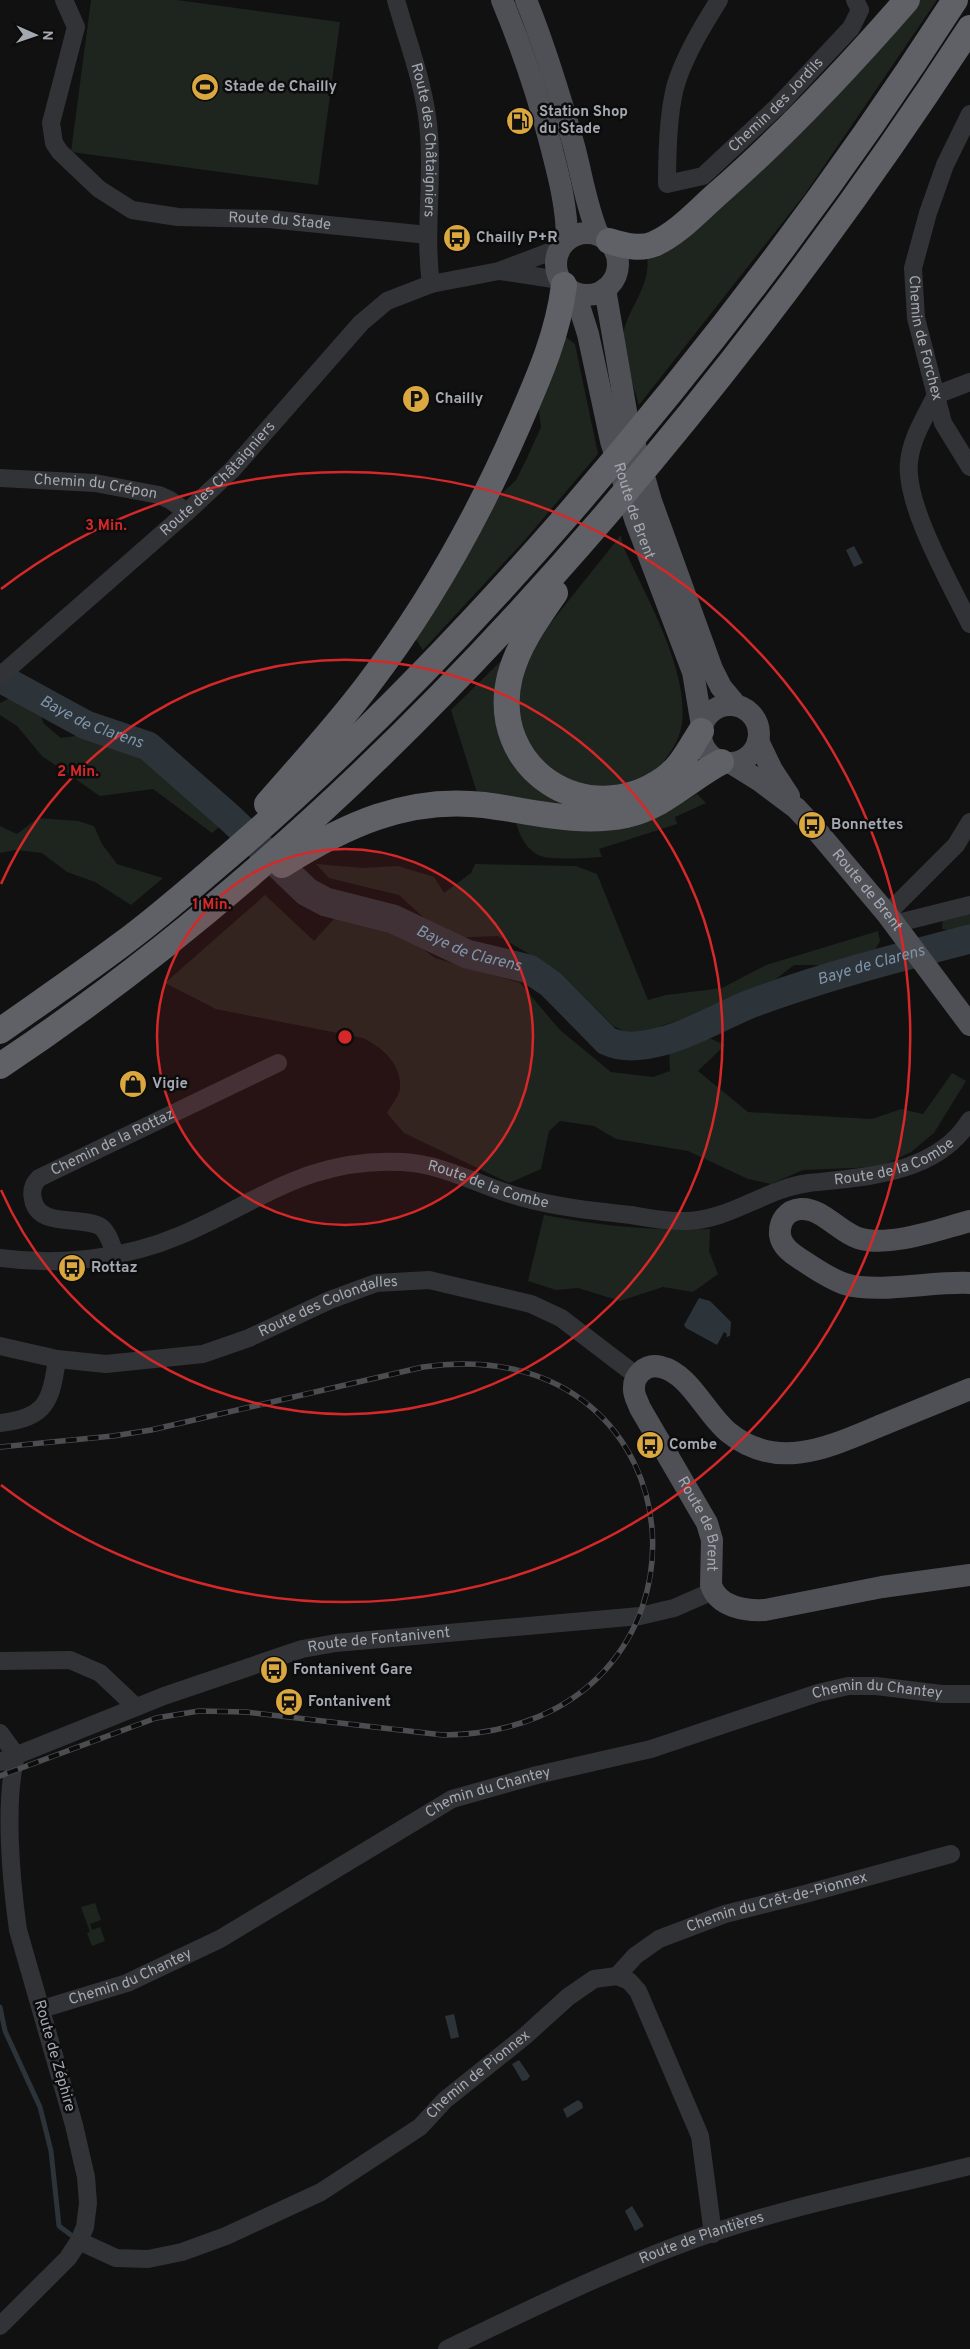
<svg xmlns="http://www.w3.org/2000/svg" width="970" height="2349" viewBox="0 0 970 2349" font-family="Overpass,sans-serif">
	<rect width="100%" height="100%" fill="#111112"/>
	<!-- green -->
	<g fill="#1e241e">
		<polygon points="91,0 177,0 340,22 318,185 71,152"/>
		<path d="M 918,0 L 937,0 L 805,194 L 639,405 C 634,387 623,358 623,341 C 622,313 652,289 647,257 Z"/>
		<polygon points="562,334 575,344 598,454 524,541 423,650 413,635 488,507 516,480 527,458 541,427 537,396"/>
		<path d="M 621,535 L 622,544 C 644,593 689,669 682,723 C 680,738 673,749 664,761 L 667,764 L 647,779 L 614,789 L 571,783 L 532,753 L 518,718 L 521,675 L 537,643 L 549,625 Z"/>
		<polygon points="510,652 499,724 594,806 478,796 451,710"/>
		<polygon points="17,694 35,702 44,724 61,738 90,734 113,740 148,746 230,818 212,833 153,789 100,796 42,756 17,726 0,715 0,703"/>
		<path d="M 697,794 L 706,803 L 675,817 L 677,824 L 599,849 L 602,857 C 587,858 551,861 538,855 C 526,849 519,834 516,823 C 595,835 627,838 697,794 Z"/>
		<polygon points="38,818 78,821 94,826 102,844 117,864 163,878 131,905 95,882 67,872 42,853 16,850 0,853 0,826 17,834"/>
		<polygon points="316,864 363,868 398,866 434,877 444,893 471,873 475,864 576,866 597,874 648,1000 666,995 722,988 766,965 878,931 880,941 872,955 831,965 794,965 753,997 719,1012 695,1015 661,1026 653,1034 624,1031 613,1026 560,972 498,936 446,938 399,895 329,878"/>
		<path d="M 265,895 L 314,941 L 341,911 L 407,937 L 435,958 L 520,983 L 560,1030 L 611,1072 L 653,1077 L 670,1071 L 669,1051 L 707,1037 L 725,1045 L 698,1071 L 748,1112 L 872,1119 L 901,1109 L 923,1114 L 952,1073 L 966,1081 L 934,1133 L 911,1152 L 879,1167 L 803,1170 L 771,1184 L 748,1179 L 688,1151 L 616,1139 L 594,1126 L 560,1121 L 549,1131 L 541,1169 L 509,1183 L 404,1133 L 387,1113 C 390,1107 399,1096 400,1089 C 402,1064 383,1048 363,1038 L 216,1009 L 165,983 Z"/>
		<polygon points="970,905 970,929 959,932 942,929 943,912"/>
		<path d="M 544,1215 C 602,1226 651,1231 710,1229 L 709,1251 L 718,1274 L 693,1292 L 663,1287 L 620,1301 L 578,1288 L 556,1290 L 528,1281 Z"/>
		<polygon points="95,1903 101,1920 90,1924 92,1930 100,1927 105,1941 92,1946 87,1933 90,1932 81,1907"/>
	</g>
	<!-- water -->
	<g fill="#2c3339">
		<polygon points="854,546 863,563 854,567 846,550"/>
		<polygon points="699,1298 710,1301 731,1322 730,1336 726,1337 727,1334 724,1332 717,1345 686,1328 684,1325"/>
		<polygon points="454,2014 459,2037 451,2039 445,2016"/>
		<polygon points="519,2060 530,2076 527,2080 522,2081 512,2064"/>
		<polygon points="578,2100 582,2103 583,2108 567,2118 563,2109"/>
		<polygon points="632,2206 644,2226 635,2231 625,2211"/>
	</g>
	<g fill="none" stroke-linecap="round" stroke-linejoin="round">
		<!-- stream -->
		<polyline stroke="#2c3339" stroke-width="5" points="0,2007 5,2031 40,2107 51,2151 59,2226 71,2235"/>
		<!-- river -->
		<path stroke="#2c3339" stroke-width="29" id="s1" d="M 0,678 L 86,725 L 148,746 L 230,818 L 307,892 L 326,902 L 393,919 L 467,954 L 529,969 L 551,984 L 607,1041 C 625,1049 644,1046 663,1041 C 691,1034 723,1015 750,1004 C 822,977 896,958 970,939"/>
		<!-- minor -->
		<g stroke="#323337" stroke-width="18">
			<path id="s2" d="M 64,0 L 76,27 L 51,123 L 54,143 L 60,152 L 99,189 L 132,210 L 178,217 L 269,219 L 428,235"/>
			<path id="s3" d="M 396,0 C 408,43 426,89 429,134 C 433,184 424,234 431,284"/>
			<path id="s4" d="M 719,0 C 704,24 688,50 678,78 C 668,105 667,154 667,184 L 703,176 L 778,106 L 851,28 L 860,10 L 855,0"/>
			<path id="s5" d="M 970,114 L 945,165 L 928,213 L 913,268 L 916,318 L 943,423 L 970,467"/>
			<polyline points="500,271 560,280"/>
			<path d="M 970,382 L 936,395 C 926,415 911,439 909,462 C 904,504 951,585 970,624"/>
			<path id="s6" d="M 0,478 L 95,483 L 159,495 L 170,500 L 187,512"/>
			<path id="s7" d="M 0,676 L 187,512 L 232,470 L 361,323 L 387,301 L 431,284 L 499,271 L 560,248"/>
			<polyline points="887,914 956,845 970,822"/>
			<polyline points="894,924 970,905"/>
			<path id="s8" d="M 115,1254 C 112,1246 108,1232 101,1227 C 82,1215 38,1229 33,1199 C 31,1191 33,1184 39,1178 L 278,1063"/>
			<path id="s9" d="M 0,1258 C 60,1266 125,1259 181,1235 C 260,1201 310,1157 402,1162 C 444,1164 480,1186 520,1197 C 556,1207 594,1211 631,1215 C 649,1218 668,1222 687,1221 C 730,1220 767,1188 809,1183 C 865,1177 937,1174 970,1120"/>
			<path id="s10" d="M 0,1346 L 57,1359 L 106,1364 L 203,1354 L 249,1338 L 330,1300 L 376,1283 L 429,1280 L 531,1304 L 561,1318 L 637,1376"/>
			<path d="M 0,1423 C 46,1418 51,1402 57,1359"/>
			<polyline points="0,1661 70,1660 100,1673 136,1707"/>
			<polyline points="0,1733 16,1755"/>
			<path id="s11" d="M 0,1762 L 164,1696 L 302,1649 L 336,1643 L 640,1616 L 674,1608 L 713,1591"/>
			<path id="s12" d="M 617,1976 L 635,1956 L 659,1939 L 725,1914 L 805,1894 L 951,1854"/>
			<path id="s13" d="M 42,2009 L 127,1983 L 220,1939 L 452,1799 L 537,1775 L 651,1749 L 818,1693 L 848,1686 L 876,1686 L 942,1694 L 970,1694"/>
			<path id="s14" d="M 79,2241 L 116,2258 L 148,2259 L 182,2252 L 226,2236 L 321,2192 L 420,2127 L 445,2100 L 525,2036 L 568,1997 L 594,1979 L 617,1976 L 629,1981 L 638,1991 L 700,2136 L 713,2234"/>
			<path d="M 0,2326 L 68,2258 L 79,2241 L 85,2227 L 88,2203 L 86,2177 L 74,2125 L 18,1930 C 11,1880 4,1803 16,1755"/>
			<path id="s15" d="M 447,2349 C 524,2312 601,2274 681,2244 C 774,2209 874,2190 970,2166"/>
		</g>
		<!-- major -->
		<g stroke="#4f5055" stroke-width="22">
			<path d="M 502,0 C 522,48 538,95 551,146 C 559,177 567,207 567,240"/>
			<path d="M 526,0 C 545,47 560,96 574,146 C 582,176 586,205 598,234"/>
			<circle cx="587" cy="264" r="31"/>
			<polyline points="605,289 627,417 651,501 712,669 721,687 736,705"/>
			<path id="s16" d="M 575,293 L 588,334 L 611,441 L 635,519 L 693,672 L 702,726"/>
			<circle cx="730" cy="734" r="29"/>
			<polyline points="758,741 772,770 789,796"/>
			<path id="s17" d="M 731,763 L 760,781 L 796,808 L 812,825 L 887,914 L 970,1025"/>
			<path d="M 970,1221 C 939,1229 889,1248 858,1238 C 839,1232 822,1208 801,1209 C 787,1210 779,1221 780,1235 C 782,1248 794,1255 805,1262 C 817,1270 830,1279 845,1284 C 877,1294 933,1281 970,1283"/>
			<path id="s18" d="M 970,1389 C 941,1401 911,1413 882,1425 C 831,1446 778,1473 728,1432 C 706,1414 689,1373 661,1367 C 646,1363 633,1375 634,1390 C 634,1396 638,1402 640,1408 L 707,1523 L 712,1540 L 711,1585 C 718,1607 745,1611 765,1610 L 882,1587 L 970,1575"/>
		</g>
		<!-- highway -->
		<g stroke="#5f6167" stroke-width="26">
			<path d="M 609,241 C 623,245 639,250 654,244 C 677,234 697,212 716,195 C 785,135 847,69 907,0"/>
			<path d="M 555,593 C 537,619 518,645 510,676 C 487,769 587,833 664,779 C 681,767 690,748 701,731"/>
			<path d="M 267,804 C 301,765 336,727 367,686 C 428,606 478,517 518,425 C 538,379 558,335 564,285"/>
			<path d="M 282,865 C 345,825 408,796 484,805 C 531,811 578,825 626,815 C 663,807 689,779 721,762"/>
			<path d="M 0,1031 C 41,1002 82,974 122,944 C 152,922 181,897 210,872 C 340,762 459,640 571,511 C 710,350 840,179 955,0"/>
			<path d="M 0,1066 C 228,914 426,724 604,517 C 737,362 859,199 970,28"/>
		</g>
		<!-- rail casing -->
		<g stroke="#4c4d51" stroke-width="5.5">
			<path id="rail" d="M 0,1447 L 113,1436 L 151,1430 L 423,1367 C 714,1325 737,1732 443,1735 L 246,1712 L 199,1711 L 156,1718 L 0,1776"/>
		</g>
		<!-- rail -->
		<use href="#rail" stroke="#0c0c0d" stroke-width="4" stroke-dasharray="11" stroke-linecap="butt"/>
	</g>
	<!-- distance rings -->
	<circle cx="345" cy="1037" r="188" fill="#d62828" fill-opacity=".12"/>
	<g fill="none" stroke="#d62828" stroke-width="2.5">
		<circle cx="345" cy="1037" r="188"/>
		<path d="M1 884A377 377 0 1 1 1 1190"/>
		<path d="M1 589A565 565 0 1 1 1 1485"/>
	</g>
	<!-- icons -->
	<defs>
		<g id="stadium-disc" transform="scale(1.4375)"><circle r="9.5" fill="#dba840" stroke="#0c0c0d"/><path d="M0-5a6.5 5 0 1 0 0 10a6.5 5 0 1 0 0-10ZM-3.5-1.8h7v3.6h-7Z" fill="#111"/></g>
		<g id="fuel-disc" transform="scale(1.4375)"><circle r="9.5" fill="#dba840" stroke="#0c0c0d"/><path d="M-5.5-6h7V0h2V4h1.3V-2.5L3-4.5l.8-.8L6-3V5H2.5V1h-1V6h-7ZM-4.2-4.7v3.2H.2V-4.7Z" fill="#111"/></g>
		<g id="bus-disc" transform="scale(1.4375)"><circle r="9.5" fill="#dba840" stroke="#0c0c0d"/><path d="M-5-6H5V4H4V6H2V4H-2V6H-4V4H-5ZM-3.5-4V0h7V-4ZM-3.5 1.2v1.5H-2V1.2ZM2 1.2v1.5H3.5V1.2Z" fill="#111"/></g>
		<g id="parking-disc" transform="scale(1.4375)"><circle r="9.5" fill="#dba840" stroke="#0c0c0d"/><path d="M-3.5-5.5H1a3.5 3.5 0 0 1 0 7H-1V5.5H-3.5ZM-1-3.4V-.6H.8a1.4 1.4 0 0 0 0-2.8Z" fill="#111"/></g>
		<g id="shop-disc" transform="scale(1.4375)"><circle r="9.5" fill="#dba840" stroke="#0c0c0d"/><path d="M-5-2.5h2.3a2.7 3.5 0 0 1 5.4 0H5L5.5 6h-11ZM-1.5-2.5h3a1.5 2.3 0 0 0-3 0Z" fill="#111"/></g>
		<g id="station-disc" transform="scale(1.4375)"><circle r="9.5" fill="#dba840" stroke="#0c0c0d"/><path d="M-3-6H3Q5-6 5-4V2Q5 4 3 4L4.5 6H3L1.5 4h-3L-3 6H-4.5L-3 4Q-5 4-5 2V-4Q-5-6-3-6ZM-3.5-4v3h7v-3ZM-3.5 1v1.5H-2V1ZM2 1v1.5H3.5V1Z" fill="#111"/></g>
	</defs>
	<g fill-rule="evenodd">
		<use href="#stadium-disc" x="205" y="87"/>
		<use href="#fuel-disc" x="520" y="121"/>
		<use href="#bus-disc" x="457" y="238"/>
		<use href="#parking-disc" x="416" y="399"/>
		<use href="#bus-disc" x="812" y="825"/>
		<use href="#shop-disc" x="133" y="1084"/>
		<use href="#bus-disc" x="72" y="1268"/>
		<use href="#bus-disc" x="650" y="1445"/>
		<use href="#bus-disc" x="274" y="1670"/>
		<use href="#station-disc" x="289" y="1702"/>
	</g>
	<g text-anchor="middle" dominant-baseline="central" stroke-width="5" stroke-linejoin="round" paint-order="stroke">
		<!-- poi labels -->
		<g font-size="15" font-weight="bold" fill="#a4a8b1" stroke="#0c0c0d" text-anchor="start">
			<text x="224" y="87">Stade de Chailly</text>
			<text x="539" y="112">Station Shop<tspan x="539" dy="17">du Stade</tspan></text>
			<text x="476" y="238">Chailly P+R</text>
			<text x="435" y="399">Chailly</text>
			<text x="831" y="825">Bonnettes</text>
			<text x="152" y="1084">Vigie</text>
			<text x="91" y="1268">Rottaz</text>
			<text x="669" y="1445">Combe</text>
			<text x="293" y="1670">Fontanivent Gare</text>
			<text x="308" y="1702">Fontanivent</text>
		</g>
		<!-- street labels -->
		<g font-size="15" fill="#a4a8b1" stroke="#0c0c0d">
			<text stroke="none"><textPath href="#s4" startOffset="334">Chemin des Jordils</textPath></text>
			<text stroke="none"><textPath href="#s3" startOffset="144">Route des Châtaigniers</textPath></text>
			<text stroke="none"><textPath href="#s2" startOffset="401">Route du Stade</textPath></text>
			<text stroke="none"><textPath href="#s5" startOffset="236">Chemin de Forchex</textPath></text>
			<text stroke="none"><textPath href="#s7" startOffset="294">Route des Châtaigniers</textPath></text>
			<text stroke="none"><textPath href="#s6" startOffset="96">Chemin du Crépon</textPath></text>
			<text stroke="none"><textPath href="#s16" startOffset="226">Route de Brent</textPath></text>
			<text stroke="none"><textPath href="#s17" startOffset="188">Route de Brent</textPath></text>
			<text stroke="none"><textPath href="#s8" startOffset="214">Chemin de la Rottaz</textPath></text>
			<text stroke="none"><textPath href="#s9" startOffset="930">Route de la Combe</textPath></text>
			<text stroke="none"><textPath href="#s9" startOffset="510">Route de la Combe</textPath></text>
			<text stroke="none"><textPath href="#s10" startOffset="340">Route des Colondalles</textPath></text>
			<text stroke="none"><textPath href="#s18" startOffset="546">Route de Brent</textPath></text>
			<text stroke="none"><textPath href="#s11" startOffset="400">Route de Fontanivent</textPath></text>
			<text stroke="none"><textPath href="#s13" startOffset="904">Chemin du Chantey</textPath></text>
			<text stroke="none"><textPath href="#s13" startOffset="499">Chemin du Chantey</textPath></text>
			<text stroke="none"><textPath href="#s12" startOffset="180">Chemin du Crêt-de-Pionnex</textPath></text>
			<text stroke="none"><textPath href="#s13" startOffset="94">Chemin du Chantey</textPath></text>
			<text transform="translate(54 2056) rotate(74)">Route de Zéphire</text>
			<text stroke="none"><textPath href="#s14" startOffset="456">Chemin de Pionnex</textPath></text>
			<text stroke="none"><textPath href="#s15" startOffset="278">Route de Plantières</textPath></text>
		</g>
		<!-- water labels -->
		<g font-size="16" font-style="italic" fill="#7e94a9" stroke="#0c0c0d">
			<text stroke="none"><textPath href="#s1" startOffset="102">Baye de Clarens</textPath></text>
			<text stroke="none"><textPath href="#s1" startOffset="552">Baye de Clarens</textPath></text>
			<text stroke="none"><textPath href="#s1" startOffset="1001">Baye de Clarens</textPath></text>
		</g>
	</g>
	<circle cx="345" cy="1037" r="8" fill="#d62828" stroke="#0c0c0d" stroke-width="2.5"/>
	<g font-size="15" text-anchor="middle" font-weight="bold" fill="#d62828" stroke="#0c0c0d" stroke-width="5" stroke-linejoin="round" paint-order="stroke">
		<text x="106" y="530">3 Min.</text>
		<text x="78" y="776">2 Min.</text>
		<text x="212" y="909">1 Min.</text>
	</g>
	<!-- north arrow -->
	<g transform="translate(35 35) rotate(92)" stroke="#0c0c0d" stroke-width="4" paint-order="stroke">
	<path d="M0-4L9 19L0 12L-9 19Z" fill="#a4a8b1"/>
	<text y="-8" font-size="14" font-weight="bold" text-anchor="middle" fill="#a4a8b1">N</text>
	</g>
</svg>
